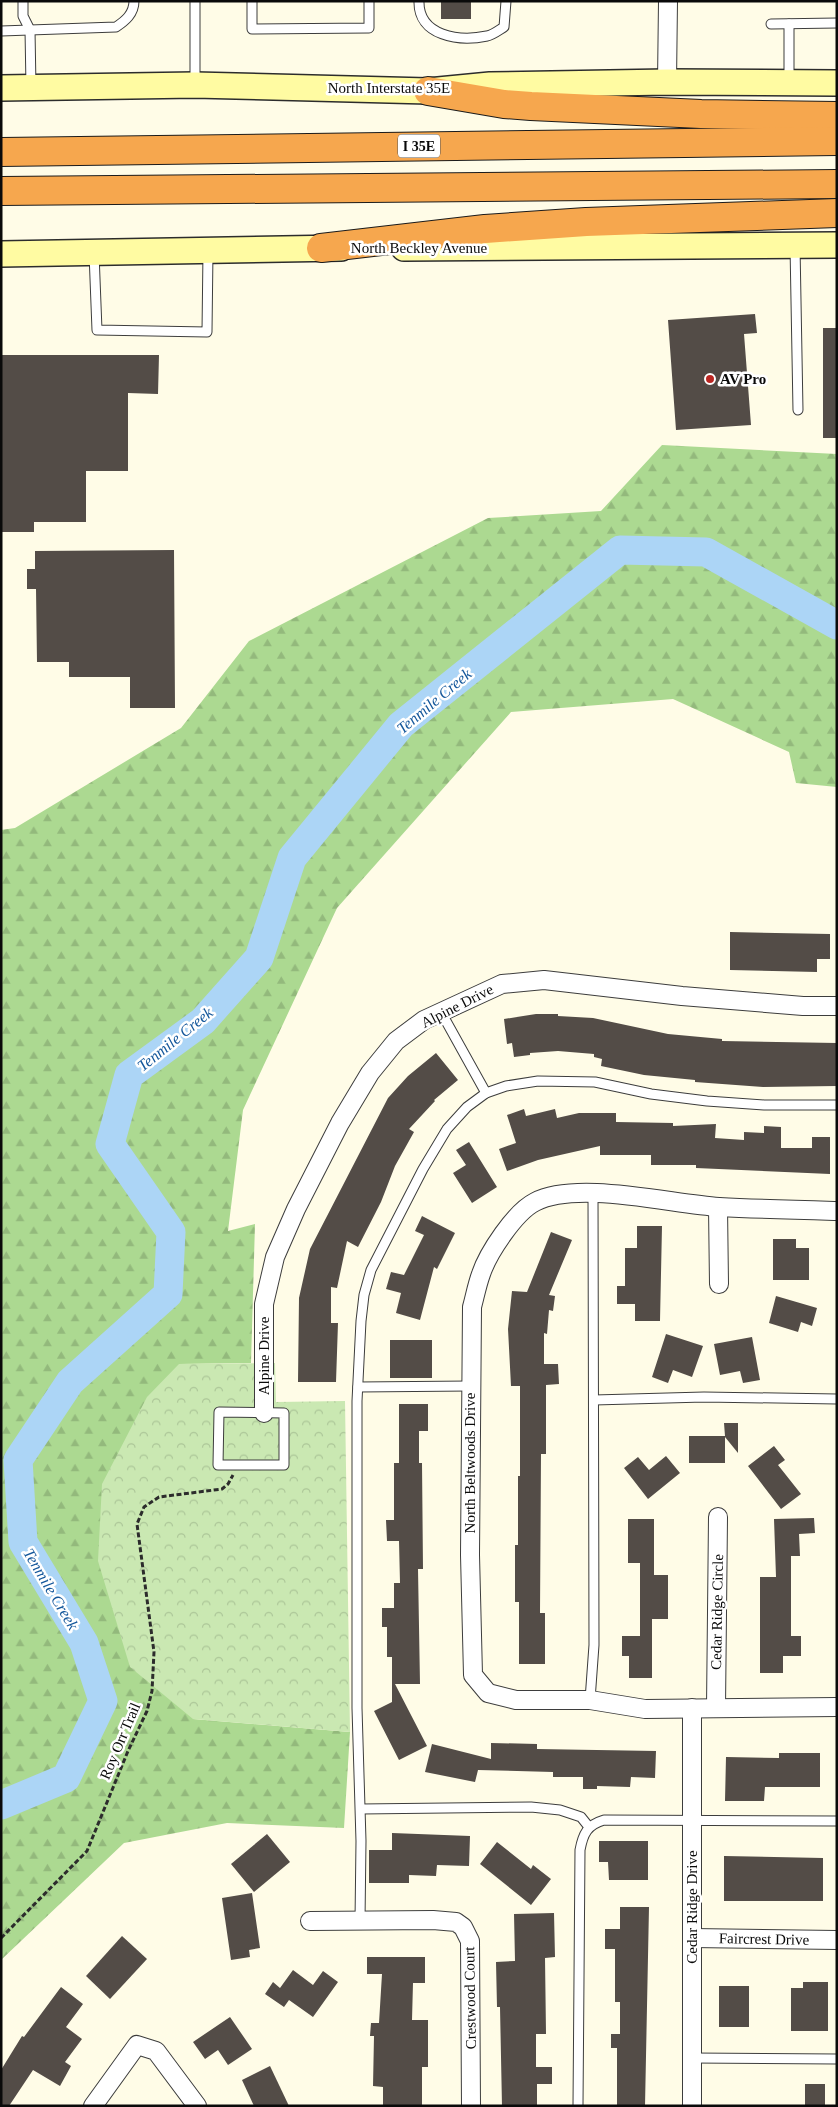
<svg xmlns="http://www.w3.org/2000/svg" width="838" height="2107" viewBox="0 0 838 2107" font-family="Georgia,serif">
	<defs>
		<pattern id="forest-firs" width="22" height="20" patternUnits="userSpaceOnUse" patternTransform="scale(1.25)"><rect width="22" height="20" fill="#acd991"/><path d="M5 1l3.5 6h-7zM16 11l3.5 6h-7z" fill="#93b97c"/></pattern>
		<pattern id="park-crowns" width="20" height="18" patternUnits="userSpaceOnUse" patternTransform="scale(1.25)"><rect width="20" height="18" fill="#cae8b2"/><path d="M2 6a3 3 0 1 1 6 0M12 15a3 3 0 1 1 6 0" fill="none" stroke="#acc698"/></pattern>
	</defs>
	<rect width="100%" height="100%" fill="#fffce7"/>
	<!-- forest -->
	<polygon fill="url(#forest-firs)" points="662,445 837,454 837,787 796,783 789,752 673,699 511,712 337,908 243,1110 228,1231 255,1224 251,1363 179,1364 193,1719 350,1732 344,1828 227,1823 124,1843 1,1960 1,830 15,828 181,728 249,641 488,518 601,511"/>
	<!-- park -->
	<polygon fill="url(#park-crowns)" points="275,1363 276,1402 345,1401 350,1732 193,1719 130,1667 98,1561 102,1484 147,1397 179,1364"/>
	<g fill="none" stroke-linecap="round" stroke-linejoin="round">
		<!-- river -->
		<polyline stroke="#acd5f6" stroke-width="29" points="1,1805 66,1778 103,1701 84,1643 23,1542 18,1460 70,1382 168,1294 171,1232 110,1144 129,1075 203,1021 259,958 292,858 401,725 620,550 706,552 837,625"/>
	</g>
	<!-- building -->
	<g fill="#534c47">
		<rect x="441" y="1" width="30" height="18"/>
		<polygon points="755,314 757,333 744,334 751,425 676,430 668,320"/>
		<rect x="823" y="328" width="14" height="110"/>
		<polygon points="1,355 159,355 158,394 128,393 128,471 86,471 86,522 34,522 34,532 1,532"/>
		<polygon points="174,550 175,708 130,708 130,677 69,677 69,662 37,662 36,589 27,589 27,569 35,569 35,551"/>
		<polygon points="730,932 830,934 830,959 817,959 817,972 730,970"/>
		<polygon points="536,1014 558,1014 558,1016 593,1018 668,1034 722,1039 722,1041 837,1043 837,1086 763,1087 695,1082 695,1080 644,1075 601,1066 602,1059 594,1057 594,1054 558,1051 530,1053 530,1055 514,1057 512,1043 507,1044 504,1019"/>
		<polygon points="436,1053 458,1080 434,1100 435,1101 409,1129 414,1132 395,1166 381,1202 358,1247 347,1241 337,1288 331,1287 331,1323 338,1323 336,1382 298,1382 299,1298 310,1249 388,1098 408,1076"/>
		<polygon points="524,1109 526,1116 555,1109 557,1118 579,1113 616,1113 616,1122 673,1123 673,1126 716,1124 715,1138 744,1140 744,1132 764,1133 764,1126 781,1127 781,1148 812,1148 812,1137 830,1137 830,1174 696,1168 696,1165 651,1165 651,1155 600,1155 600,1146 538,1160 507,1171 499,1149 516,1143 507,1115"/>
		<polygon points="469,1142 497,1187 472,1203 453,1173 466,1165 456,1150"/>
		<polygon points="422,1216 455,1233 437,1269 434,1267 420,1320 396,1313 401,1293 386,1289 391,1272 404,1275 424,1235 415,1231"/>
		<polygon points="637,1226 662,1226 660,1321 635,1321 635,1304 617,1304 617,1286 625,1286 625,1248 637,1248"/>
		<polygon points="551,1232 572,1240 549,1295 555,1296 553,1311 549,1310 547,1334 544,1333 544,1364 558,1364 559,1384 546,1385 546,1454 541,1454 540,1613 545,1613 545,1664 519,1664 519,1602 515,1602 515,1545 518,1545 518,1476 520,1476 520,1386 511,1386 508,1329 512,1291 527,1292"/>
		<polygon points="773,1239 796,1239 796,1248 809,1248 809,1280 773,1280"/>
		<polygon points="776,1296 817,1308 812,1326 801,1322 798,1332 769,1323"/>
		<polygon points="666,1334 703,1346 692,1377 673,1370 668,1383 652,1377"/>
		<polygon points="752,1337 760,1380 743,1383 740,1371 720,1375 714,1344"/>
		<rect x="390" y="1340" width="42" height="38"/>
		<polygon points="399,1404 428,1404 428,1431 419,1431 419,1463 422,1463 423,1569 418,1569 420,1684 395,1684 427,1746 399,1760 374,1711 392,1702 392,1657 387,1657 387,1627 382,1627 382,1608 394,1608 394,1583 400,1583 399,1541 387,1541 386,1520 394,1520 394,1463 399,1463"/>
		<polygon points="724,1423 738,1423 738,1453 725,1437 725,1463 689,1463 689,1436 725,1436"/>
		<polygon points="774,1446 785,1460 778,1465 801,1494 781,1509 748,1466"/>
		<polygon points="666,1456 680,1473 648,1499 624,1468 638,1457 649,1470"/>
		<polygon points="814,1518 815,1533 799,1534 800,1556 791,1556 791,1636 801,1636 801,1656 783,1656 783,1673 760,1673 760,1577 776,1577 774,1519"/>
		<polygon points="628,1519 654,1519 654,1575 668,1575 668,1619 652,1619 652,1678 629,1678 629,1656 622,1656 622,1636 640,1636 640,1563 628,1563"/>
		<polygon points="491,1743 537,1744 537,1749 656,1751 655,1778 631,1777 630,1787 597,1786 597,1789 583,1789 583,1777 553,1777 553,1772 478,1770 475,1782 425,1772 432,1744 491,1759"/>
		<polygon points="779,1753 820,1753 820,1787 765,1787 764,1801 725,1801 726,1757 779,1758"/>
		<polygon points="392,1833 470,1836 469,1866 437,1865 436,1876 409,1875 409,1883 369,1883 369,1850 392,1850"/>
		<polygon points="267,1834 290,1862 254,1892 231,1864"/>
		<polygon points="599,1841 648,1841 648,1880 609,1880 608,1862 599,1862"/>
		<polygon points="497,1842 531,1869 533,1865 551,1879 531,1905 480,1864"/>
		<polygon points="724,1856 823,1858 823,1901 724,1901"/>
		<polygon points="252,1893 260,1948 249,1950 250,1957 231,1960 222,1898"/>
		<polygon points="620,1907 649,1907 645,2106 617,2106 617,2048 611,2048 611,2034 620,2034 620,2002 615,2002 615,1949 605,1949 605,1929 620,1929"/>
		<polygon points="554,1913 555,1957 545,1958 546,2034 536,2034 536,2067 552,2067 552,2084 537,2084 537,2106 502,2106 500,2007 497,2007 496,1962 515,1961 514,1914"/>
		<polygon points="122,1936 147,1959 110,1999 86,1976"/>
		<polygon points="367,1957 425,1957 425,1983 413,1983 412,2020 428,2020 428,2067 422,2067 422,2106 383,2106 383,2087 373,2086 374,2036 370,2036 371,2023 379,2023 382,1974 367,1974"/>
		<polygon points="293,1970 313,1985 323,1971 338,1982 313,2017 289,2000 284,2007 265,1994 273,1982 280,1988"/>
		<polygon points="803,1982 828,1982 828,2031 791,2031 791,1988 803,1988"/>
		<rect x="719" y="1986" width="30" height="41"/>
		<polygon points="61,1987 83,2004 66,2027 82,2039 65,2062 71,2066 60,2086 33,2070 9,2106 1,2106 1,2070 22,2036 24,2037"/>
		<polygon points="230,2017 252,2049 228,2065 218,2050 205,2059 193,2042"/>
		<polygon points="270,2066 289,2106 254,2106 242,2080"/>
		<rect x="805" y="2084" width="20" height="22"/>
	</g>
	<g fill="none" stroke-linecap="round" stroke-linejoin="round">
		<!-- service casing -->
		<g stroke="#3d3d3d" stroke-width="11">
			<g id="service">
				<polyline points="23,1 23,16 30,30 31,87"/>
				<polyline points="195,1 195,83"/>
				<polyline points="252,1 252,29 369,28 369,1"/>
				<path d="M 419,1 C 418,36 459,42 487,36 C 493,35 499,30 504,27 L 506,1"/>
				<polyline points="771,24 837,23"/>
				<path d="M 1,31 L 116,27 C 125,21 134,14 134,1"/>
				<polyline points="789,80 789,24"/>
				<polyline points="795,246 798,410"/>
				<polyline points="94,253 97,330 207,332 208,252"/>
				<polyline points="441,1012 486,1093"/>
				<polyline points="358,1387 470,1386"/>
				<polyline points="594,1400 704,1397 837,1399"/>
				<polygon points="219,1412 284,1413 284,1465 218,1465"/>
				<polyline points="590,1700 594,1645 593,1193"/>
				<polyline points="361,1809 531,1807 560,1810 581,1817 589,1827"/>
				<polyline points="360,1921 361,1841 357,1708 357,1401 361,1321 364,1295 371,1270 423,1169 447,1129 467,1107 486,1093 506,1086 538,1081 595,1082 651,1094 707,1101 764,1105 837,1105"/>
				<polyline points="692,2058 837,2059"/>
				<path d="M 578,2106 L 580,1850 C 583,1834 587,1825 604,1820 L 837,1821"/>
			</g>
		</g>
		<!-- minor casing -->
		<g stroke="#3d3d3d" stroke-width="20">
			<g id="minor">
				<polyline points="667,82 668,1"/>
				<polyline points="718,1207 719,1284"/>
				<path d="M 837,1211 C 798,1210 758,1209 719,1207 C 671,1204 577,1180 535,1202 C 515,1212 488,1253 481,1274 C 477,1285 475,1296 472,1307 L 470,1555 L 473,1675 L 488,1693 L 516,1700 L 590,1700 L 645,1709 L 837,1707"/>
				<polyline points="264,1413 264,1304 275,1257 296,1209 340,1123 370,1073 396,1041 424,1020 502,984 544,980 682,996 803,1006 837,1006"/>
				<polyline points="716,1708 718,1517"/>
				<polyline points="310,1921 433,1920 456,1922 463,1927 470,1941 471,2106"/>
				<polyline points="692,1938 837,1940"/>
				<polyline points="93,2106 137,2045 156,2051 197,2106"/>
				<polyline points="692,2106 692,1708"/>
			</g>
		</g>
		<!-- secondary casing -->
		<g stroke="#2c2c2c" stroke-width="28">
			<g id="secondary">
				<polyline points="1,88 195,85 428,91 490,85 667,82 837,83"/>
				<polyline points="404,248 837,245"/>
				<polyline points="1,254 341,248"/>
			</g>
		</g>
		<!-- motorway casing -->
		<g stroke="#1b1b1b" stroke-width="30">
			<g id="motorway">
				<polyline points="428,91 504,104 531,106 701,114 837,116"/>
				<polyline points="1,152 837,141"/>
				<polyline points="1,191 837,184"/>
				<polyline points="321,248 485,229 586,222 837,213"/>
			</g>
		</g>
		<!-- path -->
		<polyline stroke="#2c2c2c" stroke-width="3" stroke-dasharray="5 2.5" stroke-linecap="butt" points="1,1938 87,1851 128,1751 147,1711 152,1691 154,1652 137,1524 144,1507 159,1497 222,1489 228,1484 233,1475"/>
		<!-- service -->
		<use href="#service" stroke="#fff" stroke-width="9"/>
		<!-- minor -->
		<use href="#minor" stroke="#fff" stroke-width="18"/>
		<!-- secondary -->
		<use href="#secondary" stroke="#fffba2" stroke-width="25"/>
		<!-- motorway -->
		<use href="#motorway" stroke="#f6a74e" stroke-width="28"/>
	</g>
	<!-- markers -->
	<circle fill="#ba2622" stroke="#fff" stroke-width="2" cx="710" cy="379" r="5"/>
	<g text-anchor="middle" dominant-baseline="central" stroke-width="5" stroke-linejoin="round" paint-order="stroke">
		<!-- shield labels -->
		<rect fill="#fff" stroke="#545454" stroke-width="1" x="398" y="134.5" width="42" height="23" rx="4"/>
		<g font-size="14" font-weight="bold" fill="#0a0a0a">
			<text x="419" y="146">I 35E</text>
		</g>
		<!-- street labels -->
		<g font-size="15" fill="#0a0a0a" stroke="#fff">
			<text x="389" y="88">North Interstate 35E</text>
			<text x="419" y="248">North Beckley Avenue</text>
			<text transform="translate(457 1006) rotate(-27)">Alpine Drive</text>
			<text transform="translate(264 1356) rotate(-90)">Alpine Drive</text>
			<text transform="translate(470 1463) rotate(-90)">North Beltwoods Drive</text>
			<text transform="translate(717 1612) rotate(-89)">Cedar Ridge Circle</text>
			<text transform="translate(120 1741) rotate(-67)">Roy Orr Trail</text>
			<text transform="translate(692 1907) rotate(-90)">Cedar Ridge Drive</text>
			<text transform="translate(764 1939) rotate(1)">Faircrest Drive</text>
			<text transform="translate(470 1998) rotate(-91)">Crestwood Court</text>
		</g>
		<!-- poi labels -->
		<g font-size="15" font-weight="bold" fill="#0a0a0a" stroke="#fff" text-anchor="start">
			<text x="720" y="379">AV Pro</text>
		</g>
		<!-- water labels -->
		<g font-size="16" font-style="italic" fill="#14579b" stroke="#fff">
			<text transform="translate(434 701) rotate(-40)">Tenmile Creek</text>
			<text transform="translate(175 1039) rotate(-39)">Tenmile Creek</text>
			<text transform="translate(51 1589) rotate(59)">Tenmile Creek</text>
		</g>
	</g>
	<!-- border -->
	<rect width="838" height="2107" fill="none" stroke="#0a0a0a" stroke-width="5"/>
</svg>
